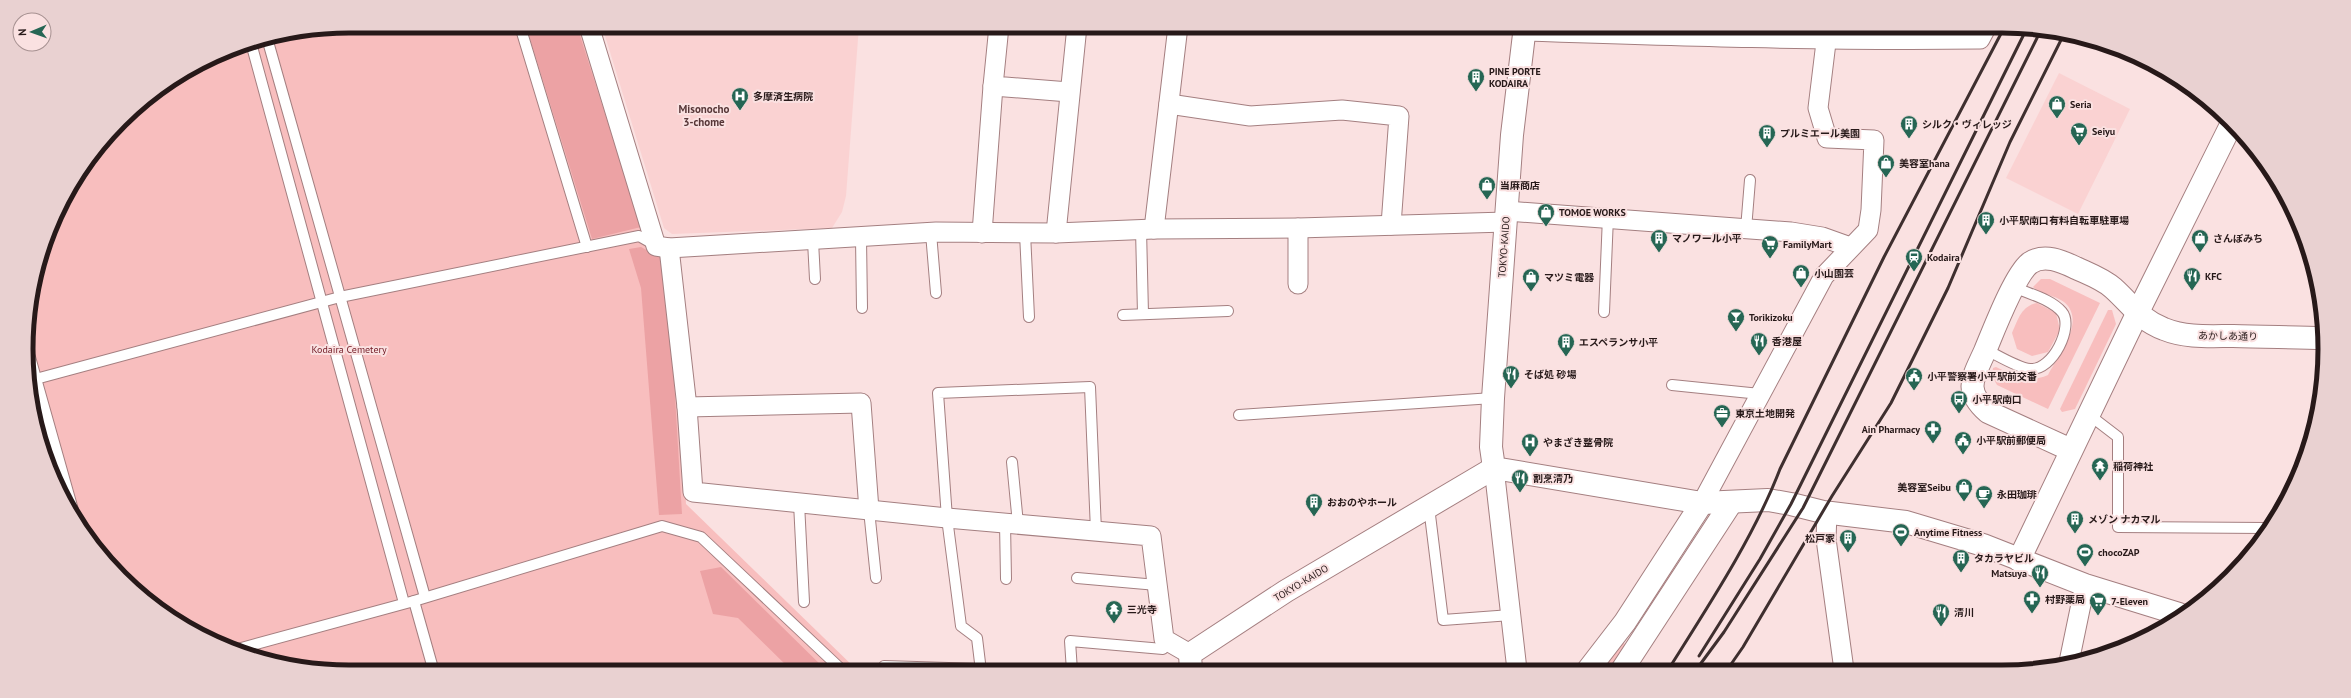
<svg xmlns="http://www.w3.org/2000/svg" width="2351" height="698" viewBox="0 0 2351 698" font-family="'PT Sans','Noto Sans JP',sans-serif">
	<rect width="100%" height="100%" fill="#fae1e1"/>
	<!-- built -->
	<g fill="#fad2d2">
		<polygon points="602,26 859,26 846,196 842,212 832,228 672,234 664,228"/>
		<polygon points="2059,73 2130,109 2078,214 2006,178"/>
	</g>
	<!-- green -->
	<g fill="#f8bebe">
		<polygon points="349,26 582,26 670,256 686,504 858,671 349,672 286,666 226,647 170,618 93,545 59,492 37,433 27,328 37,265 59,206 93,152 136,106 226,51 286,32"/>
		<path d="M 2041,279 L 2050,279 L 2100,303 L 2048,409 L 1997,385 L 1992,376 L 1993,368 L 1996,367 C 2015,376 2027,384 2048,375 C 2058,356 2087,321 2064,302 C 2055,295 2041,295 2033,287 Z"/>
		<path d="M 2037,303 L 2056,313 L 2060,330 L 2048,352 L 2032,356 L 2017,349 L 2012,333 C 2018,320 2021,306 2037,303 Z"/>
		<polygon points="2108,310 2112,310 2116,324 2075,409 2062,412 2060,409"/>
		<polygon points="1668,570 1676,571 1647,615 1644,613"/>
		<polygon points="1623,641 1627,648 1611,670 1600,670"/>
	</g>
	<!-- forest -->
	<g fill="#eca2a4">
		<polygon points="526,26 577,26 641,227 592,239"/>
		<polygon points="641,247 667,261 682,514 659,515 641,288 629,249"/>
		<polygon points="721,567 827,671 792,671 738,618 713,614 700,571"/>
	</g>
	<g fill="none" stroke-linecap="round" stroke-linejoin="round">
		<!-- service casing -->
		<g stroke="#a47f80" stroke-width="12">
			<g id="service">
				<polyline points="520,26 587,247"/>
				<polyline points="267,38 425,597"/>
				<polyline points="1937,39 1938,26"/>
				<polyline points="251,43 404,603"/>
				<polyline points="1141,229 1143,314"/>
				<polyline points="1746,229 1750,180"/>
				<polyline points="931,233 936,293"/>
				<polyline points="1025,233 1029,317"/>
				<polyline points="861,238 862,308"/>
				<polyline points="813,241 815,279"/>
				<polyline points="1604,312 1608,217"/>
				<polyline points="1123,315 1228,311"/>
				<path d="M 1985,349 C 1997,355 2018,368 2030,369 C 2053,371 2074,326 2062,312 C 2051,299 2029,294 2014,287"/>
				<polyline points="30,357 75,517"/>
				<polyline points="32,380 340,297 639,236 655,245"/>
				<polyline points="1672,385 1760,394"/>
				<polyline points="2088,414 2118,437 2118,527 2266,528"/>
				<polyline points="1239,415 1493,398"/>
				<polyline points="1012,462 1018,524"/>
				<polyline points="799,503 804,602"/>
				<polyline points="1429,507 1443,620 1511,615"/>
				<polyline points="869,510 876,578"/>
				<polyline points="1005,523 1006,579"/>
				<polyline points="1077,578 1157,585"/>
				<polyline points="414,601 434,672"/>
				<polyline points="234,650 414,601 662,526 701,537 843,671"/>
				<polyline points="884,666 981,669"/>
				<polyline points="981,671 977,638 961,626 947,518 938,393 1090,387 1096,531"/>
				<polyline points="1072,671 1070,641 1163,649 1164,639"/>
			</g>
		</g>
		<!-- minor casing -->
		<g stroke="#a47f80" stroke-width="21">
			<g id="minor">
				<polyline points="589,26 656,246 669,248 936,232 1056,233 1154,229 1298,228 1506,222"/>
				<polyline points="999,26 993,86 1069,92"/>
				<path d="M 1524,31 C 1676,36 1828,41 1980,39 L 1987,26"/>
				<polyline points="1169,104 1250,116 1342,110 1399,116 1391,225"/>
				<polyline points="1507,211 1791,232 1822,237 1850,247"/>
				<polyline points="1298,228 1298,284"/>
				<polyline points="1154,229 1178,26"/>
				<polyline points="982,233 993,86"/>
				<polyline points="1056,233 1077,26"/>
				<polyline points="669,248 687,407 693,492 947,518 1151,536 1164,639 1190,654"/>
				<polyline points="687,407 861,403 869,510"/>
				<polyline points="1494,468 1517,670"/>
				<polyline points="1702,503 1824,276 1868,230 1871,210 1874,140 1827,138 1818,108 1828,26"/>
				<polyline points="1827,513 1826,539 1844,670"/>
				<polyline points="2069,662 2085,585"/>
			</g>
		</g>
		<!-- tertiary casing -->
		<g stroke="#a47f80" stroke-width="24">
			<g id="tertiary">
				<path d="M 2071,450 L 1988,412 C 1963,390 1973,378 1985,351 C 1993,332 2015,274 2030,263 C 2045,253 2063,262 2076,268 C 2089,274 2103,279 2113,288 C 2131,304 2140,320 2164,329 C 2186,338 2210,336 2233,336 C 2263,337 2294,337 2324,338"/>
				<polyline points="2019,560 2137,314 2232,123"/>
				<polyline points="1588,670 1625,622 1702,503"/>
				<polyline points="1622,670 1731,503"/>
				<polyline points="1191,671 1190,654 1286,591 1494,468"/>
			</g>
		</g>
		<!-- secondary casing -->
		<g stroke="#a47f80" stroke-width="24">
			<polyline id="secondary" points="1525,26 1512,135 1493,398 1491,447 1494,468 1702,503 1768,500 1791,504 1823,512 1906,522 1983,545 2085,585 2179,614"/>
		</g>
		<!-- service -->
		<use href="#service" stroke="#fff" stroke-width="10"/>
		<!-- minor -->
		<use href="#minor" stroke="#fff" stroke-width="19"/>
		<!-- tertiary -->
		<use href="#tertiary" stroke="#fff" stroke-width="22"/>
		<!-- secondary -->
		<use href="#secondary" stroke="#fff" stroke-width="22"/>
		<!-- rail -->
		<g stroke="#3e2f2f" stroke-width="3">
			<polyline points="1699,656 1760,559 1791,504 2027,28"/>
			<path d="M 1668,670 C 1707,608 1754,537 1780,469 L 1884,257 L 2005,26"/>
			<polyline points="1696,670 1724,632 1803,508 2041,30"/>
			<polyline points="1727,670 1743,647 1832,496 1891,403 1948,288 2010,142 2065,32"/>
		</g>
	</g>
	<!-- icons -->
	<defs>
		<g id="building-pin" transform="scale(0.9)"><path d="M0 17L-7.5 6A9.5 9.5 0 1 1 7.5 6Z" fill="#266654" stroke="#fae1e1"/><path d="M-4-6H4V6H1V3H-1V6H-4ZM-2.5-4.3h1.7v1.8h-1.7ZM.8-4.3h1.7v1.8H.8ZM-2.5-1h1.7V.8h-1.7ZM.8-1h1.7V.8H.8Z" fill="#fff"/></g>
		<g id="hospital-pin" transform="scale(0.9)"><path d="M0 17L-7.5 6A9.5 9.5 0 1 1 7.5 6Z" fill="#266654" stroke="#fae1e1"/><path d="M-5-5h3v3.5h4V-5h3V5h-3V1.5h-4V5h-3Z" fill="#fff"/></g>
		<g id="shop-pin" transform="scale(0.9)"><path d="M0 17L-7.5 6A9.5 9.5 0 1 1 7.5 6Z" fill="#266654" stroke="#fae1e1"/><path d="M-5-2.5h2.3a2.7 3.5 0 0 1 5.4 0H5L5.5 6h-11ZM-1.5-2.5h3a1.5 2.3 0 0 0-3 0Z" fill="#fff"/></g>
		<g id="supermarket-pin" transform="scale(0.9)"><path d="M0 17L-7.5 6A9.5 9.5 0 1 1 7.5 6Z" fill="#266654" stroke="#fae1e1"/><path d="M-6-5.5h2.5l.6 2H6L4.5 2H-2.5L-4.4-4H-6ZM-1.5 3.2a1.3 1.3 0 1 0 .1 0ZM3 3.2a1.3 1.3 0 1 0 .1 0Z" fill="#fff"/></g>
		<g id="station-pin" transform="scale(0.9)"><path d="M0 17L-7.5 6A9.5 9.5 0 1 1 7.5 6Z" fill="#266654" stroke="#fae1e1"/><path d="M-3-6H3Q5-6 5-4V2Q5 4 3 4L4.5 6H3L1.5 4h-3L-3 6H-4.5L-3 4Q-5 4-5 2V-4Q-5-6-3-6ZM-3.5-4v3h7v-3ZM-3.5 1v1.5H-2V1ZM2 1v1.5H3.5V1Z" fill="#fff"/></g>
		<g id="restaurant-pin" transform="scale(0.9)"><path d="M0 17L-7.5 6A9.5 9.5 0 1 1 7.5 6Z" fill="#266654" stroke="#fae1e1"/><path d="M-5-6h1v4h1v-4h1v4h1v-4h1v5L-1.5 .5V6h-2V.5L-5-1ZM5-6V6H3V1.5H1.5Q1.5-4 5-6Z" fill="#fff"/></g>
		<g id="bar-pin" transform="scale(0.9)"><path d="M0 17L-7.5 6A9.5 9.5 0 1 1 7.5 6Z" fill="#266654" stroke="#fae1e1"/><path d="M-6-5H6L.8 .8V4.5H3.5V6h-7V4.5H-.8V.8Z" fill="#fff"/></g>
		<g id="civic-pin" transform="scale(0.9)"><path d="M0 17L-7.5 6A9.5 9.5 0 1 1 7.5 6Z" fill="#266654" stroke="#fae1e1"/><path d="M-.6-6.5H3V-4.5H.6V-3L4-1V1h2V6H-6V1h2V-1L-.6-3ZM-1.2 2.5V6h2.4V2.5Z" fill="#fff"/></g>
		<g id="bus-pin" transform="scale(0.9)"><path d="M0 17L-7.5 6A9.5 9.5 0 1 1 7.5 6Z" fill="#266654" stroke="#fae1e1"/><path d="M-5-6H5V4H4V6H2V4H-2V6H-4V4H-5ZM-3.5-4V0h7V-4ZM-3.5 1.2v1.5H-2V1.2ZM2 1.2v1.5H3.5V1.2Z" fill="#fff"/></g>
		<g id="office-pin" transform="scale(0.9)"><path d="M0 17L-7.5 6A9.5 9.5 0 1 1 7.5 6Z" fill="#266654" stroke="#fae1e1"/><path d="M-6-3h4V-5.5h4V-3h4V5H-6ZM-1-4.5V-3h2v-1.5ZM-6 0V1H6V0Z" fill="#fff"/></g>
		<g id="pharmacy-pin" transform="scale(0.9)"><path d="M0 17L-7.5 6A9.5 9.5 0 1 1 7.5 6Z" fill="#266654" stroke="#fae1e1"/><path d="M-2-6h4v4h4v4h-4v4h-4v-4h-4v-4h4Z" fill="#fff"/></g>
		<g id="temple-pin" transform="scale(0.9)"><path d="M0 17L-7.5 6A9.5 9.5 0 1 1 7.5 6Z" fill="#266654" stroke="#fae1e1"/><path d="M0-6L5-2H3V0L6.5 2.5H4V6H1.5V3h-3V6H-4V2.5H-6.5L-3 0V-2H-5Z" fill="#fff"/></g>
		<g id="cafe-pin" transform="scale(0.9)"><path d="M0 17L-7.5 6A9.5 9.5 0 1 1 7.5 6Z" fill="#266654" stroke="#fae1e1"/><path d="M-5.5-4.5H6V0H3Q3 3.5 0 3.5H-2.5Q-5.5 3.5-5.5 0ZM3-3.2v2h1.7v-2ZM-6 4.5H4V6H-6Z" fill="#fff"/></g>
		<g id="stadium-pin" transform="scale(0.9)"><path d="M0 17L-7.5 6A9.5 9.5 0 1 1 7.5 6Z" fill="#266654" stroke="#fae1e1"/><path d="M0-5a6.5 5 0 1 0 0 10a6.5 5 0 1 0 0-10ZM-3.5-1.8h7v3.6h-7Z" fill="#fff"/></g>
	</defs>
	<g fill-rule="evenodd">
		<use href="#building-pin" x="1476" y="77"/>
		<use href="#hospital-pin" x="740" y="96"/>
		<use href="#shop-pin" x="2057" y="104"/>
		<use href="#building-pin" x="1909" y="124"/>
		<use href="#supermarket-pin" x="2079" y="131"/>
		<use href="#building-pin" x="1767" y="133"/>
		<use href="#shop-pin" x="1886" y="163"/>
		<use href="#shop-pin" x="1487" y="185"/>
		<use href="#shop-pin" x="1546" y="212"/>
		<use href="#building-pin" x="1986" y="220"/>
		<use href="#building-pin" x="1659" y="238"/>
		<use href="#shop-pin" x="2200" y="238"/>
		<use href="#supermarket-pin" x="1770" y="244"/>
		<use href="#station-pin" x="1914" y="257"/>
		<use href="#shop-pin" x="1801" y="273"/>
		<use href="#restaurant-pin" x="2192" y="276"/>
		<use href="#shop-pin" x="1531" y="277"/>
		<use href="#bar-pin" x="1736" y="317"/>
		<use href="#restaurant-pin" x="1759" y="341"/>
		<use href="#building-pin" x="1566" y="342"/>
		<use href="#restaurant-pin" x="1511" y="374"/>
		<use href="#civic-pin" x="1914" y="376"/>
		<use href="#bus-pin" x="1959" y="399"/>
		<use href="#office-pin" x="1722" y="413"/>
		<use href="#pharmacy-pin" x="1933" y="429"/>
		<use href="#civic-pin" x="1963" y="440"/>
		<use href="#hospital-pin" x="1530" y="442"/>
		<use href="#temple-pin" x="2100" y="466"/>
		<use href="#restaurant-pin" x="1520" y="478"/>
		<use href="#shop-pin" x="1964" y="487"/>
		<use href="#cafe-pin" x="1984" y="494"/>
		<use href="#building-pin" x="1314" y="502"/>
		<use href="#building-pin" x="2075" y="519"/>
		<use href="#stadium-pin" x="1901" y="532"/>
		<use href="#building-pin" x="1848" y="538"/>
		<use href="#stadium-pin" x="2085" y="552"/>
		<use href="#building-pin" x="1961" y="558"/>
		<use href="#restaurant-pin" x="2040" y="573"/>
		<use href="#pharmacy-pin" x="2032" y="599"/>
		<use href="#supermarket-pin" x="2098" y="601"/>
		<use href="#temple-pin" x="1114" y="609"/>
		<use href="#restaurant-pin" x="1941" y="612"/>
	</g>
	<g text-anchor="middle" dominant-baseline="central" stroke-width="4" stroke-linejoin="round" paint-order="stroke">
		<!-- poi labels -->
		<g font-size="10" font-weight="bold" fill="#271919" stroke="#fae1e1" text-anchor="start">
			<text x="1489" y="71">PINE PORTE<tspan x="1489" dy="12">KODAIRA</tspan></text>
			<text x="753" y="96">多摩済生病院</text>
			<text x="2070" y="104">Seria</text>
			<text x="1922" y="124">シルク・ヴィレッジ</text>
			<text x="2092" y="131">Seiyu</text>
			<text x="1780" y="133">プルミエール美園</text>
			<text x="1899" y="163">美容室hana</text>
			<text x="1500" y="185">当麻商店</text>
			<text x="1559" y="212">TOMOE WORKS</text>
			<text x="1999" y="220">小平駅南口有料自転車駐車場</text>
			<text x="1672" y="238">マノワール小平</text>
			<text x="2213" y="238">さんぽみち</text>
			<text x="1783" y="244">FamilyMart</text>
			<text x="1927" y="257">Kodaira</text>
			<text x="1814" y="273">小山園芸</text>
			<text x="2205" y="276">KFC</text>
			<text x="1544" y="277">マツミ電器</text>
			<text x="1749" y="317">Torikizoku</text>
			<text x="1772" y="341">香港屋</text>
			<text x="1579" y="342">エスペランサ小平</text>
			<text x="1524" y="374">そば処 砂場</text>
			<text x="1927" y="376">小平警察署小平駅前交番</text>
			<text x="1972" y="399">小平駅南口</text>
			<text x="1735" y="413">東京土地開発</text>
			<text x="1920" y="429" text-anchor="end">Ain Pharmacy</text>
			<text x="1976" y="440">小平駅前郵便局</text>
			<text x="1543" y="442">やまざき整骨院</text>
			<text x="2113" y="466">稲荷神社</text>
			<text x="1533" y="478">割烹清乃</text>
			<text x="1951" y="487" text-anchor="end">美容室Seibu</text>
			<text x="1997" y="494">永田珈琲</text>
			<text x="1327" y="502">おおのやホール</text>
			<text x="2088" y="519">メゾン ナカマル</text>
			<text x="1914" y="532">Anytime Fitness</text>
			<text x="1835" y="538" text-anchor="end">松戸家</text>
			<text x="2098" y="552">chocoZAP</text>
			<text x="1974" y="558">タカラヤビル</text>
			<text x="2027" y="573" text-anchor="end">Matsuya</text>
			<text x="2045" y="599">村野薬局</text>
			<text x="2111" y="601">7-Eleven</text>
			<text x="1127" y="609">三光寺</text>
			<text x="1954" y="612">清川</text>
		</g>
		<!-- street labels -->
		<g font-size="10" fill="#271919" stroke="#fae1e1">
			<text transform="translate(1504 247) rotate(-86)">TOKYO-KAIDO</text>
			<text transform="translate(2228 336) rotate(1)">あかしあ通り</text>
			<text transform="translate(1301 583) rotate(-31)">TOKYO-KAIDO</text>
		</g>
		<!-- park labels -->
		<g font-size="10" fill="#76212b" stroke="#fae1e1">
			<text x="349" y="349">Kodaira Cemetery</text>
		</g>
		<!-- neighbourhood labels -->
		<g font-size="11" font-weight="bold" fill="#563637" stroke="#fae1e1">
			<text x="704" y="109">Misonocho<tspan x="704" dy="13">3-chome</tspan></text>
		</g>
	</g>
	<!-- crop -->
	<path d="M0 0H2351V698H0ZM349 33H2002A316 316 0 0 1 2318 349V349A316 316 0 0 1 2002 665H349A316 316 0 0 1 33 349V349A316 316 0 0 1 349 33Z" fill="#e9d1d1" fill-rule="evenodd"/>
	<path fill="none" stroke="#271919" stroke-width="5" d="M349 33H2002A316 316 0 0 1 2318 349V349A316 316 0 0 1 2002 665H349A316 316 0 0 1 33 349V349A316 316 0 0 1 349 33Z"/>
	<!-- north arrow -->
	<g transform="translate(32 32) rotate(268)"><circle r="19" fill="#fae1e1" stroke="#a69191"/>
	<path d="M0-3L7 15L0 10L-7 15Z" fill="#266654"/>
	<text y="-6" font-size="11" font-weight="bold" text-anchor="middle" fill="#271919">N</text>
	</g>
</svg>
